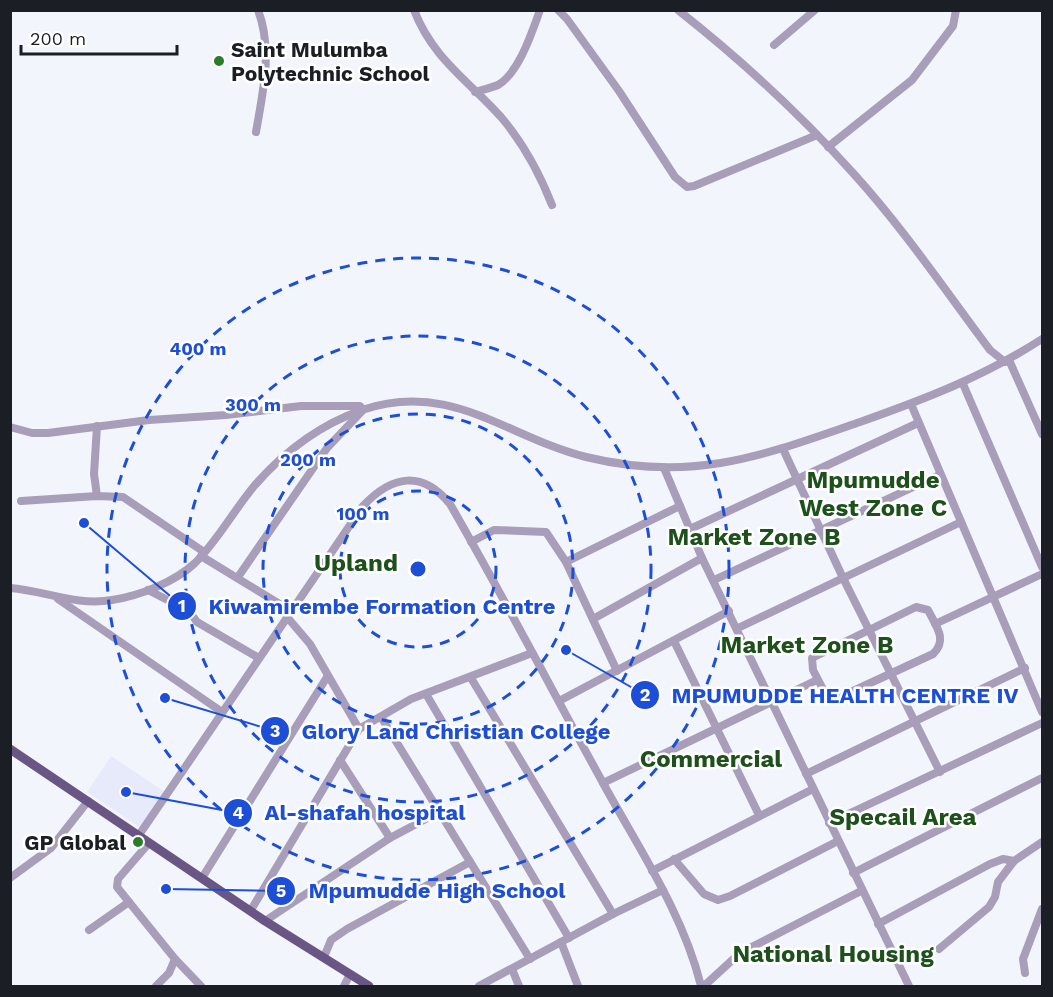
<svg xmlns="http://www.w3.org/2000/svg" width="1053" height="997" viewBox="0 0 1053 997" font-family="'Work Sans',sans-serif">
	<rect width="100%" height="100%" fill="#f3f5fd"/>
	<!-- built -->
	<polygon fill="#e6eafa" points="111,756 165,792 141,828 87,792"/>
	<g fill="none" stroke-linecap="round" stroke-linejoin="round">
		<!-- minor -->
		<g stroke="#a89eb9" stroke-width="8">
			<path d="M 414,10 C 433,59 468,80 501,117 C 524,144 539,172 552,205"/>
			<polyline points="558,10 567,19 619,91 675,177 687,187 694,186 817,135"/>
			<path d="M 678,10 C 740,59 800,114 853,173 C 903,228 945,290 990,350 L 1005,362"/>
			<polyline points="774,45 815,10"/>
			<path d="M 475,92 C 482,90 491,88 498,85 C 519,73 532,32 540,10"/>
			<path d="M 256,132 C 263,91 273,50 258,10"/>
			<polyline points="828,147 912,80 953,26 956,10"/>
			<polyline points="1009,360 1042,434"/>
			<polyline points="963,384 1042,567"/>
			<polyline points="911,404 1042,712"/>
			<polyline points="97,426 94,474 97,496"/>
			<polyline points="10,427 32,433 48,433 149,420 226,415 301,406 360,406 363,410 327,448 238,577"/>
			<polyline points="783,449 843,578 940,772"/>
			<polyline points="664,468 702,558 909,986"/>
			<polyline points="21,501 97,496 123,497 204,552"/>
			<polyline points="690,529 918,423"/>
			<polyline points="471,542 494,530 546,532 566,562 617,671"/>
			<polyline points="201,556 291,611"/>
			<polyline points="566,562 680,506"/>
			<polyline points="714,580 939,475"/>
			<path d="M 10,588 C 46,591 76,606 112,600 C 139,596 175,582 195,563 C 218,540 234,510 255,485 C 284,452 319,425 362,410 C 451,380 506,437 586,457 C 693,483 762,456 860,422 C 925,399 985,376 1042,339"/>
			<polyline points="148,590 189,611 197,622 259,658"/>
			<polyline points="58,599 222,712"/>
			<path d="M 916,607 L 928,610 C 936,626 948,640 933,654 L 840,697 L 825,693 L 813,670 L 812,658 Z"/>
			<polyline points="287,617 310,644 359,729"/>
			<polyline points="593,619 702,558"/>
			<polyline points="935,624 1042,574"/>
			<polyline points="738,628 961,522"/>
			<polyline points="674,641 759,815"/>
			<polyline points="471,678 613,914"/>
			<polyline points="426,694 569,938"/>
			<polyline points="559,701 729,611"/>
			<polyline points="381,717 530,959"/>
			<polyline points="340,760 390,838"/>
			<polyline points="806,774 1025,668"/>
			<polyline points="603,783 817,680"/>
			<polyline points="829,823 1042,723"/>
			<path d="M 139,835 L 363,506 C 392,475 422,470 450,504 C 503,596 552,690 603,783 C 639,849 683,913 701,986"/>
			<polyline points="674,859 704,894 718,900 730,896 838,841"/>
			<polyline points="652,871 813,789"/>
			<polyline points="853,873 1042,778"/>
			<polyline points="10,878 51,848 88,801"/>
			<polyline points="202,878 327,677"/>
			<polyline points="129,902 175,959 169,973 156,986"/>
			<polyline points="251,910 359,729 411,699 532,653"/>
			<polyline points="265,921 390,838 437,813"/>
			<polyline points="878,924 990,864 1003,859 1014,861 1042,842"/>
			<polyline points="89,930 129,902 117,887 118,879 149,843"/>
			<polyline points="561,942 578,986"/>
			<polyline points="939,949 989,907 995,897 998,882 1014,861"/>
			<polyline points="324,957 331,940 347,929 470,862"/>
			<polyline points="175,959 201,986"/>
			<polyline points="512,969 519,986"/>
			<polyline points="1025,973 1023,959 1042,909"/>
			<polyline points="344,986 350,974"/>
			<polyline points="479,986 613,914 663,890"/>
			<polyline points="704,986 740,953 861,891"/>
		</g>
		<!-- major -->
		<polyline stroke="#695684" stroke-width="9" points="10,749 265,921 369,986"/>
	</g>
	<!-- distance rings -->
	<g fill="none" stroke="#1d4ed8" stroke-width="3" stroke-dasharray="10 8">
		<circle cx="418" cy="569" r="78"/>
		<circle cx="418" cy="569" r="155"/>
		<circle cx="418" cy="569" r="233"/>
		<circle cx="418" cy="569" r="311"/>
	</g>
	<!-- markers -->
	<g fill="#2b7c27" stroke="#fff" stroke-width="2">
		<circle cx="219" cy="61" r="6"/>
		<circle cx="138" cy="842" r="6"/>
	</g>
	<g text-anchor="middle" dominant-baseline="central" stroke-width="5" stroke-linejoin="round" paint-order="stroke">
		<!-- poi labels -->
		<g font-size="21" font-weight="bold" fill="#1c1e25" stroke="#fff" text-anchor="start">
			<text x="231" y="49">Saint Mulumba<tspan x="231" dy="24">Polytechnic School</tspan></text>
			<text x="126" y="842" text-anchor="end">GP Global</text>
		</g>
		<!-- quarter labels -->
		<g font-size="24" font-weight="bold" fill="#1d501a" stroke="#fff">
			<text x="873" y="480">Mpumudde<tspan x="873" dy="28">West Zone C</tspan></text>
			<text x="754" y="537">Market Zone B</text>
			<text x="356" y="563">Upland</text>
			<text x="807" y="645">Market Zone B</text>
			<text x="711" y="759">Commercial</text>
			<text x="903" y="817">Specail Area</text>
			<text x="833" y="954">National Housing</text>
		</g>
	</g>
	<circle cx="418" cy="569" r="9" fill="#1d4ed8" stroke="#fff" stroke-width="3"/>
	<g font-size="18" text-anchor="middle" font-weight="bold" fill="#1d4ed8" stroke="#fff" stroke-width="5" stroke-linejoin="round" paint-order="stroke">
		<text x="198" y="355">400 m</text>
		<text x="253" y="411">300 m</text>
		<text x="308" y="466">200 m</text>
		<text x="363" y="520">100 m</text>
	</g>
	<!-- callouts -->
	<path fill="none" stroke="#1d4ed8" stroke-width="2" d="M84 523L182 606M566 650L645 695M165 698L275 731M126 792L238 813M166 889L281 891"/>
	<g fill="#1d4ed8" stroke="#fff" stroke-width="2">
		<circle cx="84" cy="523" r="6"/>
		<circle cx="566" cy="650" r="6"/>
		<circle cx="165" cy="698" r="6"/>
		<circle cx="126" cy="792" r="6"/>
		<circle cx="166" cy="889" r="6"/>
		<circle cx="182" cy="606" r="15"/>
		<circle cx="645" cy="695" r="15"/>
		<circle cx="275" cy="731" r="15"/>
		<circle cx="238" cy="813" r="15"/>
		<circle cx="281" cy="891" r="15"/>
	</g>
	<g font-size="18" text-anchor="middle" font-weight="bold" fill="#fff">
		<text x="182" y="612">1</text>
		<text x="645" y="701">2</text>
		<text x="275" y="737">3</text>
		<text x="238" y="819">4</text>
		<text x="281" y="897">5</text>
	</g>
	<g font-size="22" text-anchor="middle" font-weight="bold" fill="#1d4ed8" stroke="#fff" stroke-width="5" stroke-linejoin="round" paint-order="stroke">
		<text x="382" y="614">Kiwamirembe Formation Centre</text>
		<text x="845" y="703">MPUMUDDE HEALTH CENTRE IV</text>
		<text x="456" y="739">Glory Land Christian College</text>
		<text x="365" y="820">Al-shafah hospital</text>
		<text x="437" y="898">Mpumudde High School</text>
	</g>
	<!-- border -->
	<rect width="1053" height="997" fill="none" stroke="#1c1e25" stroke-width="24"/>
	<!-- scale -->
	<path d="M21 45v9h156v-9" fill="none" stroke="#1c1e25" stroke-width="3"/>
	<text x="30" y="45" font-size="18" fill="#1c1e25" stroke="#ffffff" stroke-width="4.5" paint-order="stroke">200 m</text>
</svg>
